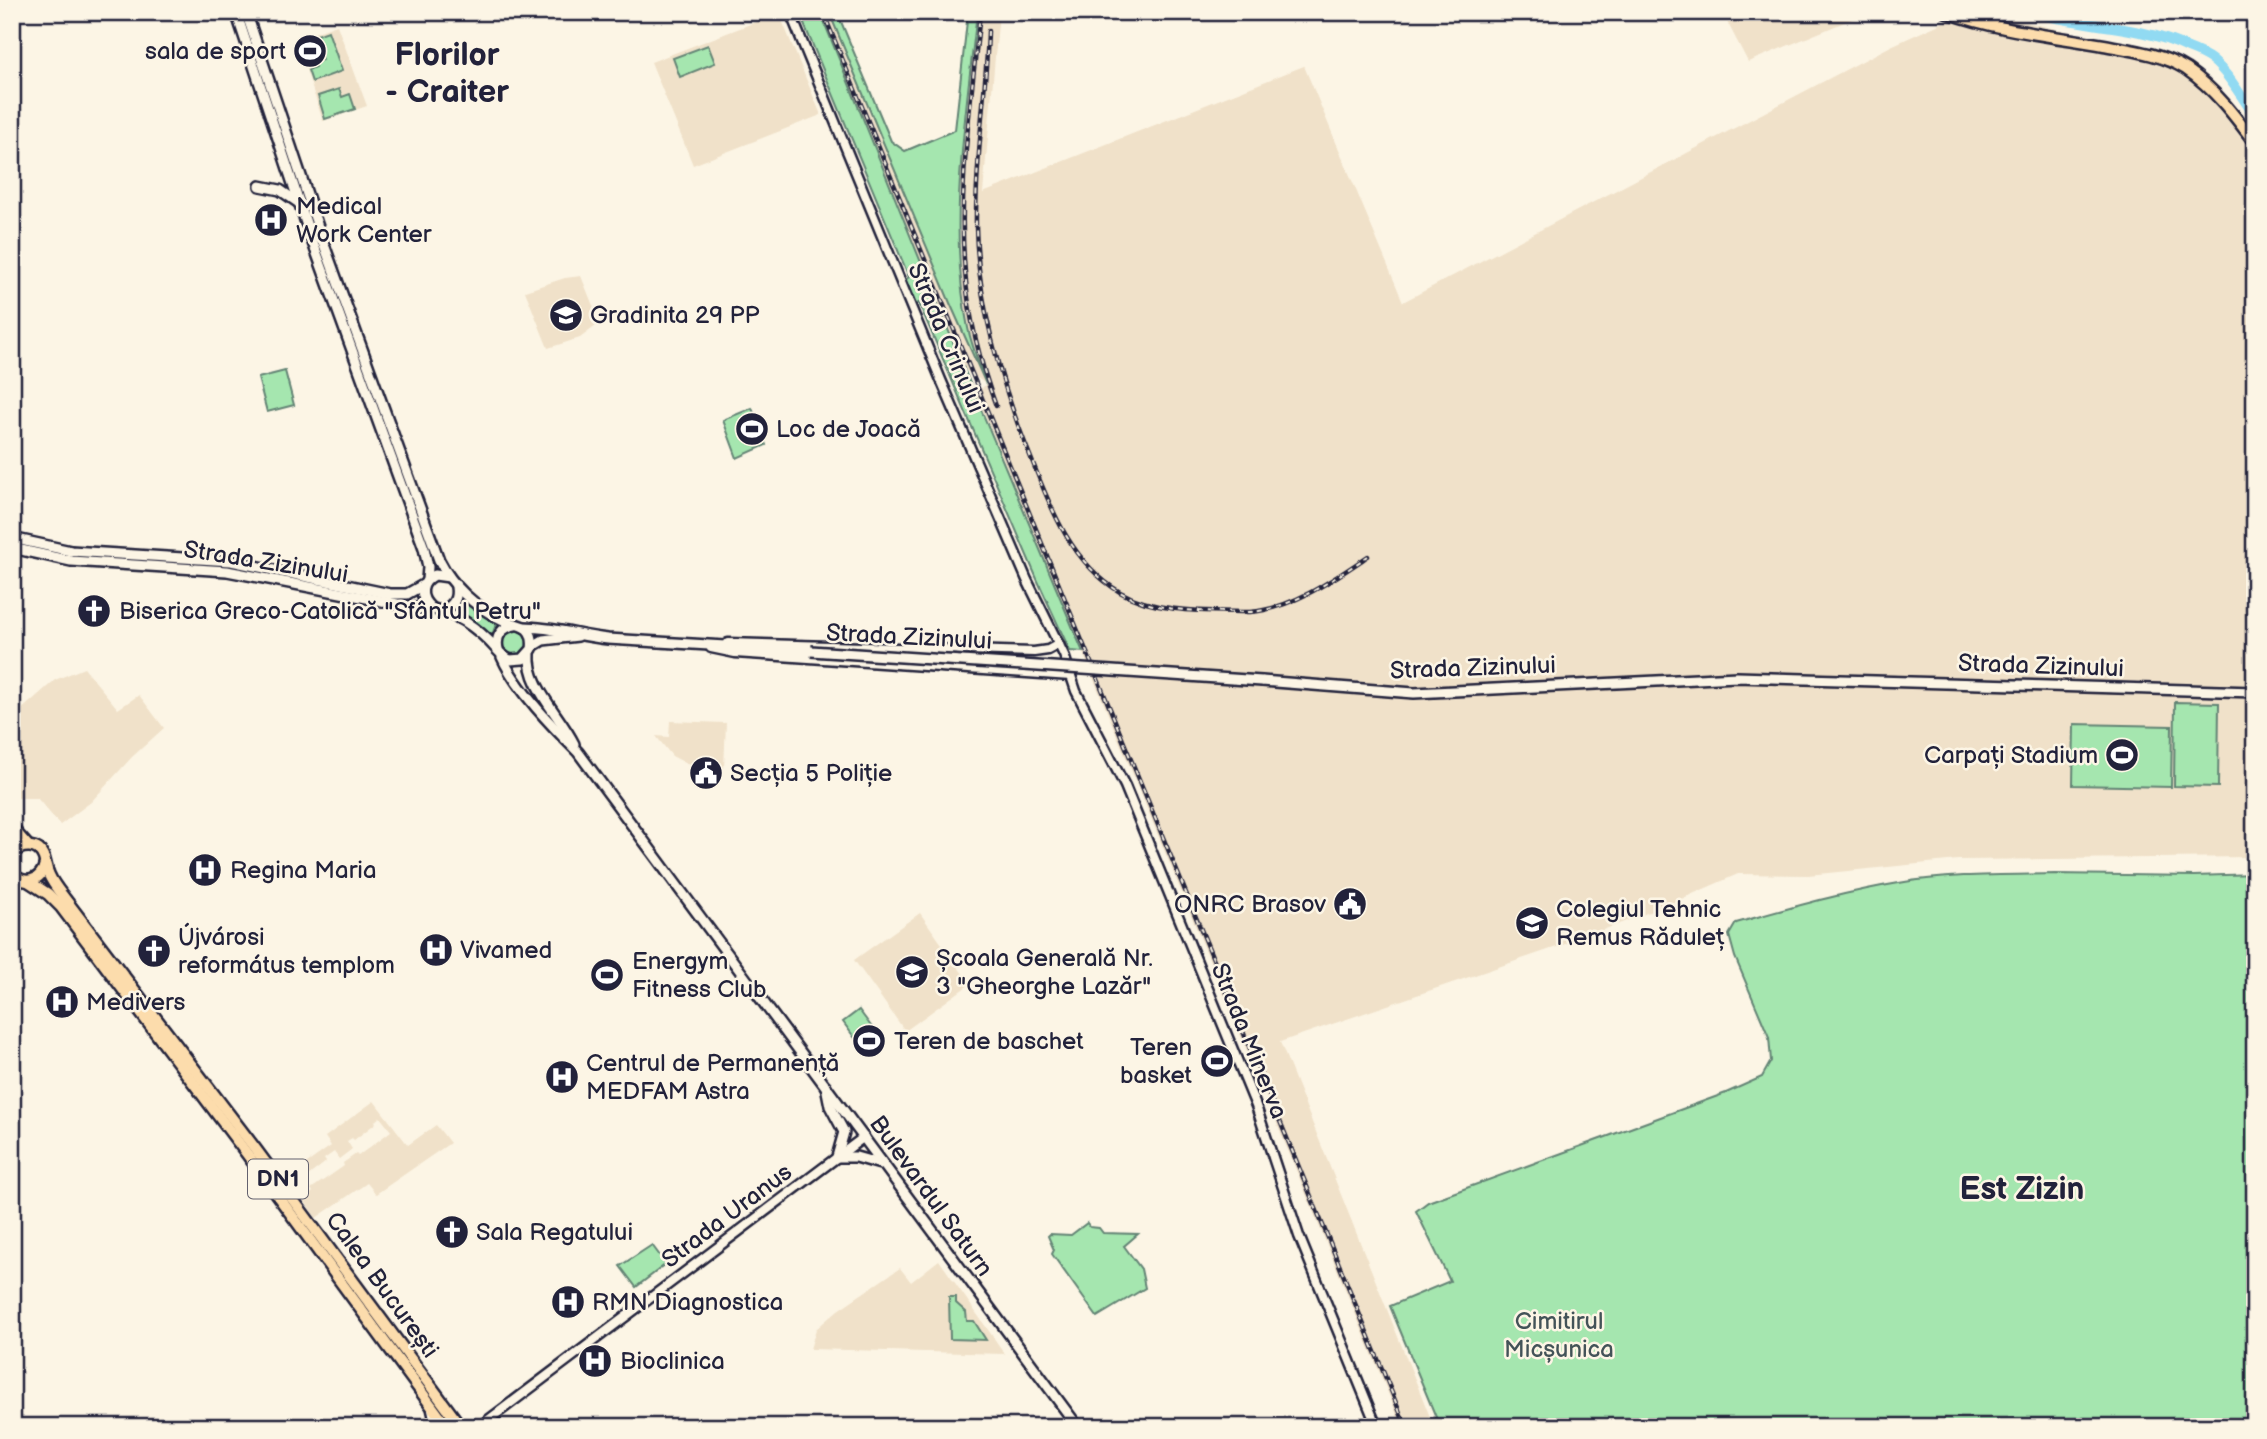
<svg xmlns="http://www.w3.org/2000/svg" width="2267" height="1439" viewBox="0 0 2267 1439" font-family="'Balsamiq Sans',sans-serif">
	<rect width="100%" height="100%" fill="#fcf5e5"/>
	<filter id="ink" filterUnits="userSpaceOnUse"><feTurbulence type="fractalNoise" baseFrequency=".0143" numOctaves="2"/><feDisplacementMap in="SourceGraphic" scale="14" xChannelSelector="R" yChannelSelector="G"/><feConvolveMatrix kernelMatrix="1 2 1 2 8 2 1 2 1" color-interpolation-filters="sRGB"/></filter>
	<g filter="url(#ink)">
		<!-- built -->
		<g fill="#f0e1c9">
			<polygon points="820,12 829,12 943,286 983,375 968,329 961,282 960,219 961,167 977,12 999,12 983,193 1304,66 1403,302 1891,46 1966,12 1981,12 2145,49 2210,83 2255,129 2255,857 1958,860 1808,875 1738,874 1665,906 1577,940 1280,1042 1434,1427 1402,1427 976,394 986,384 964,369"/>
			<polygon points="1722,12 1869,12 1748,62"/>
			<polygon points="779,13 821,115 693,165 651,62"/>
			<polygon points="337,25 367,106 323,121 296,39"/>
			<polygon points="581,276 600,323 580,338 548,348 525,291 565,278"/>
			<polygon points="84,668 118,709 139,695 164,728 132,757 91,802 60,825 37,798 17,798 12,802 12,718 55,680"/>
			<polygon points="670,721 726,723 724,768 693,767 672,756 656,736 669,737"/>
			<polygon points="920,913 970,984 905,1031 854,960"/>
			<polygon points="374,1101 408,1145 436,1125 450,1143 376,1194 367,1183 316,1218 303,1199 313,1192 311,1189 344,1166 343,1163 356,1154 358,1156 391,1131 380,1117 375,1121 376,1123 354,1140 352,1138 347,1141 352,1149 339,1159 334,1152 324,1159 326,1162 304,1179 302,1176 305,1174 300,1168 331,1146 325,1137"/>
			<polygon points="939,1260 1005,1354 810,1349 816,1329 838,1310 900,1268 911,1282"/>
		</g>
		<!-- green -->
		<g fill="#a5e6af" stroke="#648475" stroke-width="2">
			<polygon points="799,12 820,12 964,369 1083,652 1070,651 1037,579 919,303 913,305 904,281 909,277"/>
			<path d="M 829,12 L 837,12 L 891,141 L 905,151 L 955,130 L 968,12 L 977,12 C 966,114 947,227 968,328 C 972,347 980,366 986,384 L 950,303 Z"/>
			<polygon points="328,31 342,71 312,82 308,70 315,67 314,63 322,60 314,36"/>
			<polygon points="708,45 715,63 680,77 673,58"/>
			<polygon points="339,89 342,97 350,94 355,109 325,119 318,96"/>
			<polygon points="285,371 294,405 267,412 258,378"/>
			<polygon points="752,408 766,445 737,458 723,420"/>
			<polygon points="465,600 501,622 495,627 492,635 476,623 456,612"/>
			<circle cx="515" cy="643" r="13"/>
			<polygon points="2175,702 2219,703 2218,787 2174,786"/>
			<polygon points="2074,724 2172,726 2171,787 2073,785"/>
			<path d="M 2055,874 L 2194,876 L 2255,874 L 2255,1427 L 1440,1427 L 1390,1306 L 1450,1281 L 1416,1211 L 1428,1202 L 1726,1093 L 1762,1077 L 1771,1061 L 1769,1037 L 1735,957 L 1729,935 L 1736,923 C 1790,908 1844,892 1899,883 C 1950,874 2003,875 2055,874 Z"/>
			<polygon points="859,1010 882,1041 866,1053 843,1022"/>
			<polygon points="1087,1223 1090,1227 1099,1228 1103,1233 1138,1234 1124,1246 1141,1269 1145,1288 1097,1317 1052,1254 1054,1250 1048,1236 1050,1234 1071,1235"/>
			<polygon points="652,1245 666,1264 636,1287 620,1266"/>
			<polygon points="949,1297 956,1297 956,1303 966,1312 967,1321 974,1321 986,1340 950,1339"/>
		</g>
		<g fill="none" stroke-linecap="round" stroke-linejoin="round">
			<!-- river -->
			<path stroke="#91daf2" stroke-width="10" d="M 2031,12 C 2083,27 2138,24 2188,48 C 2196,51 2205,55 2212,60 C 2230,75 2241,97 2255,116"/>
			<!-- tertiary casing -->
			<g stroke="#22223b" stroke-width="13">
				<g id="tertiary">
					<polyline points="790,12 941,380 1027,580 1064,655 1076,691 1125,786 1256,1106 1299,1236 1377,1427"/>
					<polyline points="728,643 1034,652 1048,650 1059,644"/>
					<polyline points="711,648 735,653 1071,676"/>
					<polyline points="432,1410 436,1427"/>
					<polyline points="479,1427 864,1137"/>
				</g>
			</g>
			<!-- secondary casing -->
			<g stroke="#22223b" stroke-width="14">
				<g id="secondary">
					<polyline points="236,12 308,229 424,548 428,567 427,580"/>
					<polyline points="260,186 280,190 299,203"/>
					<polyline points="12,538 71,551 231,561 390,594 407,594 423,585"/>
					<path d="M 12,548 L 71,561 L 227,571 L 418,608 C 445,607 470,622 489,641 C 496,648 501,656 510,660 L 523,659 L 532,649 C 533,642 533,635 527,629 C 520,624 509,623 501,619 C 475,607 452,586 439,560 L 322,239 L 246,12"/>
					<path d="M 431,608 C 418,597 420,582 435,575 L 449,577"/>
					<path d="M 442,610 C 453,607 458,599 456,587"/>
					<path d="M 524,627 C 553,627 580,636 608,639 L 811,651"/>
					<polyline points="533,646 543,640 578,636"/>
					<path d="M 498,649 C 495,636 502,627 515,625"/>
					<path d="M 530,653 C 527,686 560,715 574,744"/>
					<path d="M 502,657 C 516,689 553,727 578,752 L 1078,1427"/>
					<polyline points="1262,681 1414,693 1737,677 2255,692"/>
					<polyline points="826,1086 830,1106 844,1132 837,1157 856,1157 884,1165"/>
				</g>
			</g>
			<!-- primary casing -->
			<g stroke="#22223b" stroke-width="15">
				<g id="primary">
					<path d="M 1947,12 C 1996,30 2052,36 2104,45 C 2131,50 2162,54 2186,69 C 2214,88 2235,116 2255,143"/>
					<polyline points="12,828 28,846"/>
					<path d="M 12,854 C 21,844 39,843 44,858 C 46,864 46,869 49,875 C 53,884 59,891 65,899 L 254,1147 L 461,1427"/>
					<path d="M 12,873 C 24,886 41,882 45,864"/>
					<polyline points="28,881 48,894 61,907 247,1154 447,1427"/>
				</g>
			</g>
			<!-- tertiary -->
			<use href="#tertiary" stroke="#fcf5e5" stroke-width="8"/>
			<!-- secondary -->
			<use href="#secondary" stroke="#fcf5e5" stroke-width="9"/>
			<!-- primary -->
			<use href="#primary" stroke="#fcdcac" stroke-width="10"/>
			<!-- rail casing -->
			<g stroke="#22223b" stroke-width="4.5">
				<g id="rail">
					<polyline points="823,12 1406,1427"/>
					<path d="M 980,12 C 972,98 957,186 965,272 C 969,318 980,363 996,406"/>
					<path d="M 988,31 C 986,96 975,161 976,227 C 978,308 1002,388 1033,463 C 1052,512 1073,564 1120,592 C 1158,614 1208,611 1250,612 C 1292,609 1334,579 1368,556"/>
				</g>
			</g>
			<!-- rail -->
			<use href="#rail" stroke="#fcf5e5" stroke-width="2" stroke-dasharray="5" stroke-linecap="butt"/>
			<!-- secondary-bridge casing -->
			<g stroke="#22223b" stroke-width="14" stroke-linecap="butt">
				<polyline id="secondary-bridge" points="811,651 1262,681"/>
			</g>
			<!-- secondary-bridge -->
			<use href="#secondary-bridge" stroke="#fcf5e5" stroke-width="9"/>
		</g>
	</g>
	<!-- icons -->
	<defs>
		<g id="stadium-disc" transform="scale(1.75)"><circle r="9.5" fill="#22223b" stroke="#fcf5e5"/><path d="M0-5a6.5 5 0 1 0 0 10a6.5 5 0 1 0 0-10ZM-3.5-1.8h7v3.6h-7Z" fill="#fff"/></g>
		<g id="hospital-disc" transform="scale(1.75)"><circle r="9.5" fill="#22223b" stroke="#fcf5e5"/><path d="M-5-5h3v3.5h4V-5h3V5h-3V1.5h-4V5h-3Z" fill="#fff"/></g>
		<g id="school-disc" transform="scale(1.75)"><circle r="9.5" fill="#22223b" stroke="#fcf5e5"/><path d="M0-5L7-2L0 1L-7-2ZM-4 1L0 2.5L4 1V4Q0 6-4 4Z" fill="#fff"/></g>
		<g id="church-disc" transform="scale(1.75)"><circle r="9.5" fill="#22223b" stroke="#fcf5e5"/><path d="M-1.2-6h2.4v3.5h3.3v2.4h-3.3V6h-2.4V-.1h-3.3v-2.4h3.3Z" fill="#fff"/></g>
		<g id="civic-disc" transform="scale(1.75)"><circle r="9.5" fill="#22223b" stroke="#fcf5e5"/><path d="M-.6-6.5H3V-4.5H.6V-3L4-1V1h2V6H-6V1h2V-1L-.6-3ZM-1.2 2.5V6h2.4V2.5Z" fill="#fff"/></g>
		<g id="university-disc" transform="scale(1.75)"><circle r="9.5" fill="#22223b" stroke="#fcf5e5"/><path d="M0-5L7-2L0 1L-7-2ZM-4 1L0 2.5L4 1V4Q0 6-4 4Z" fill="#fff"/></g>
	</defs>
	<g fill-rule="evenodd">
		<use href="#stadium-disc" x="310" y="51"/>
		<use href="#hospital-disc" x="271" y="220"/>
		<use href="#school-disc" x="566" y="315"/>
		<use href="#stadium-disc" x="752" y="429"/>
		<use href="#church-disc" x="94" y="611"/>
		<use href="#stadium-disc" x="2122" y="755"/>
		<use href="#civic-disc" x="706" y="773"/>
		<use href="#hospital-disc" x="205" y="870"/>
		<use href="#civic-disc" x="1350" y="904"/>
		<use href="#university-disc" x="1532" y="923"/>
		<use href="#hospital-disc" x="436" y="950"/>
		<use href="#church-disc" x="154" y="951"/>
		<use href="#school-disc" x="912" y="972"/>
		<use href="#stadium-disc" x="607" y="975"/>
		<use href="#hospital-disc" x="62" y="1002"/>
		<use href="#stadium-disc" x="869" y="1041"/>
		<use href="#stadium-disc" x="1217" y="1061"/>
		<use href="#hospital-disc" x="562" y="1077"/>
		<use href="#church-disc" x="452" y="1232"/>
		<use href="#hospital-disc" x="568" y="1302"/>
		<use href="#hospital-disc" x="595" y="1361"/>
	</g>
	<g text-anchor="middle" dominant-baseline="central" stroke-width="5" stroke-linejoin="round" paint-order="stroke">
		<!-- shield labels -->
		<rect fill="#fcf5e5" stroke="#63616e" stroke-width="2" x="248" y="1159.5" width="60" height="39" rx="5"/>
		<g font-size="23" font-weight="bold" fill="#22223b">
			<text x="278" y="1179">DN1</text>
		</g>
		<!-- poi labels -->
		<g font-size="24" fill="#22223b" stroke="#fcf5e5" text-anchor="start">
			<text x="286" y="51" text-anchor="end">sala de sport</text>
			<text x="296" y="206">Medical<tspan x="296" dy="28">Work Center</tspan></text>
			<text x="590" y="315">Gradinita 29 PP</text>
			<text x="776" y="429">Loc de Joacă</text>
			<text x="119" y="611">Biserica Greco-Catolică "Sfântul Petru"</text>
			<text x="2098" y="755" text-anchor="end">Carpați Stadium</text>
			<text x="730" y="773">Secția 5 Poliție</text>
			<text x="230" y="870">Regina Maria</text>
			<text x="1326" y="904" text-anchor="end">ONRC Brasov</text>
			<text x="1556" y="909">Colegiul Tehnic<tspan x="1556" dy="28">Remus Răduleț</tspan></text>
			<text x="178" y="937">Újvárosi<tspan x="178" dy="28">református templom</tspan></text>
			<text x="460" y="950">Vivamed</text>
			<text x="936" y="958">Școala Generală Nr.<tspan x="936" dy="28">3 "Gheorghe Lazăr"</tspan></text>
			<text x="632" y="961">Energym<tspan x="632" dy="28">Fitness Club</tspan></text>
			<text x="86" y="1002">Medivers</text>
			<text x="894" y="1041">Teren de baschet</text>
			<text x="1192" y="1047" text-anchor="end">Teren<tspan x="1192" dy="28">basket</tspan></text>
			<text x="586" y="1063">Centrul de Permanență<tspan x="586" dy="28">MEDFAM Astra</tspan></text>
			<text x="476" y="1232">Sala Regatului</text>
			<text x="592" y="1302">RMN Diagnostica</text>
			<text x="620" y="1361">Bioclinica</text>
		</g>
		<!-- street labels -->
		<g font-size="24" fill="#22223b" stroke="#fcf5e5">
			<text transform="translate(946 338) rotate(67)">Strada Crinului</text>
			<text transform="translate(266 562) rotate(9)">Strada Zizinului</text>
			<text transform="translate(909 637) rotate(3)">Strada Zizinului</text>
			<text transform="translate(2041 666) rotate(2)">Strada Zizinului</text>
			<text transform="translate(1473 668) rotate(-2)">Strada Zizinului</text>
			<text transform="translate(1249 1041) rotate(68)">Strada Minerva</text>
			<text transform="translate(931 1196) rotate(54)">Bulevardul Saturn</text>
			<text transform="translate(727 1216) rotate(-37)">Strada Uranus</text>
			<text transform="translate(382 1285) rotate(54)">Calea București</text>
		</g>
		<!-- park labels -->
		<g font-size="24" fill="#435358" stroke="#fcf5e5">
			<text x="1559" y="1321">Cimitirul<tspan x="1559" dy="28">Micșunica</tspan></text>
		</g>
		<!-- district labels -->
		<g font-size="32" font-weight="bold" fill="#22223b" stroke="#fcf5e5">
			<text x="447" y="55">Florilor<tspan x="447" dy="37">- Craiter</tspan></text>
			<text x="2022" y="1189">Est Zizin</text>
		</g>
	</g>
	<!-- margin -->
	<rect width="2267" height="1439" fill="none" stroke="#fcf5e5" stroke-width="42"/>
	<rect x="21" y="21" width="2225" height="1397" fill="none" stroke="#22223b" stroke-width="2.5" filter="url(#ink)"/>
</svg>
